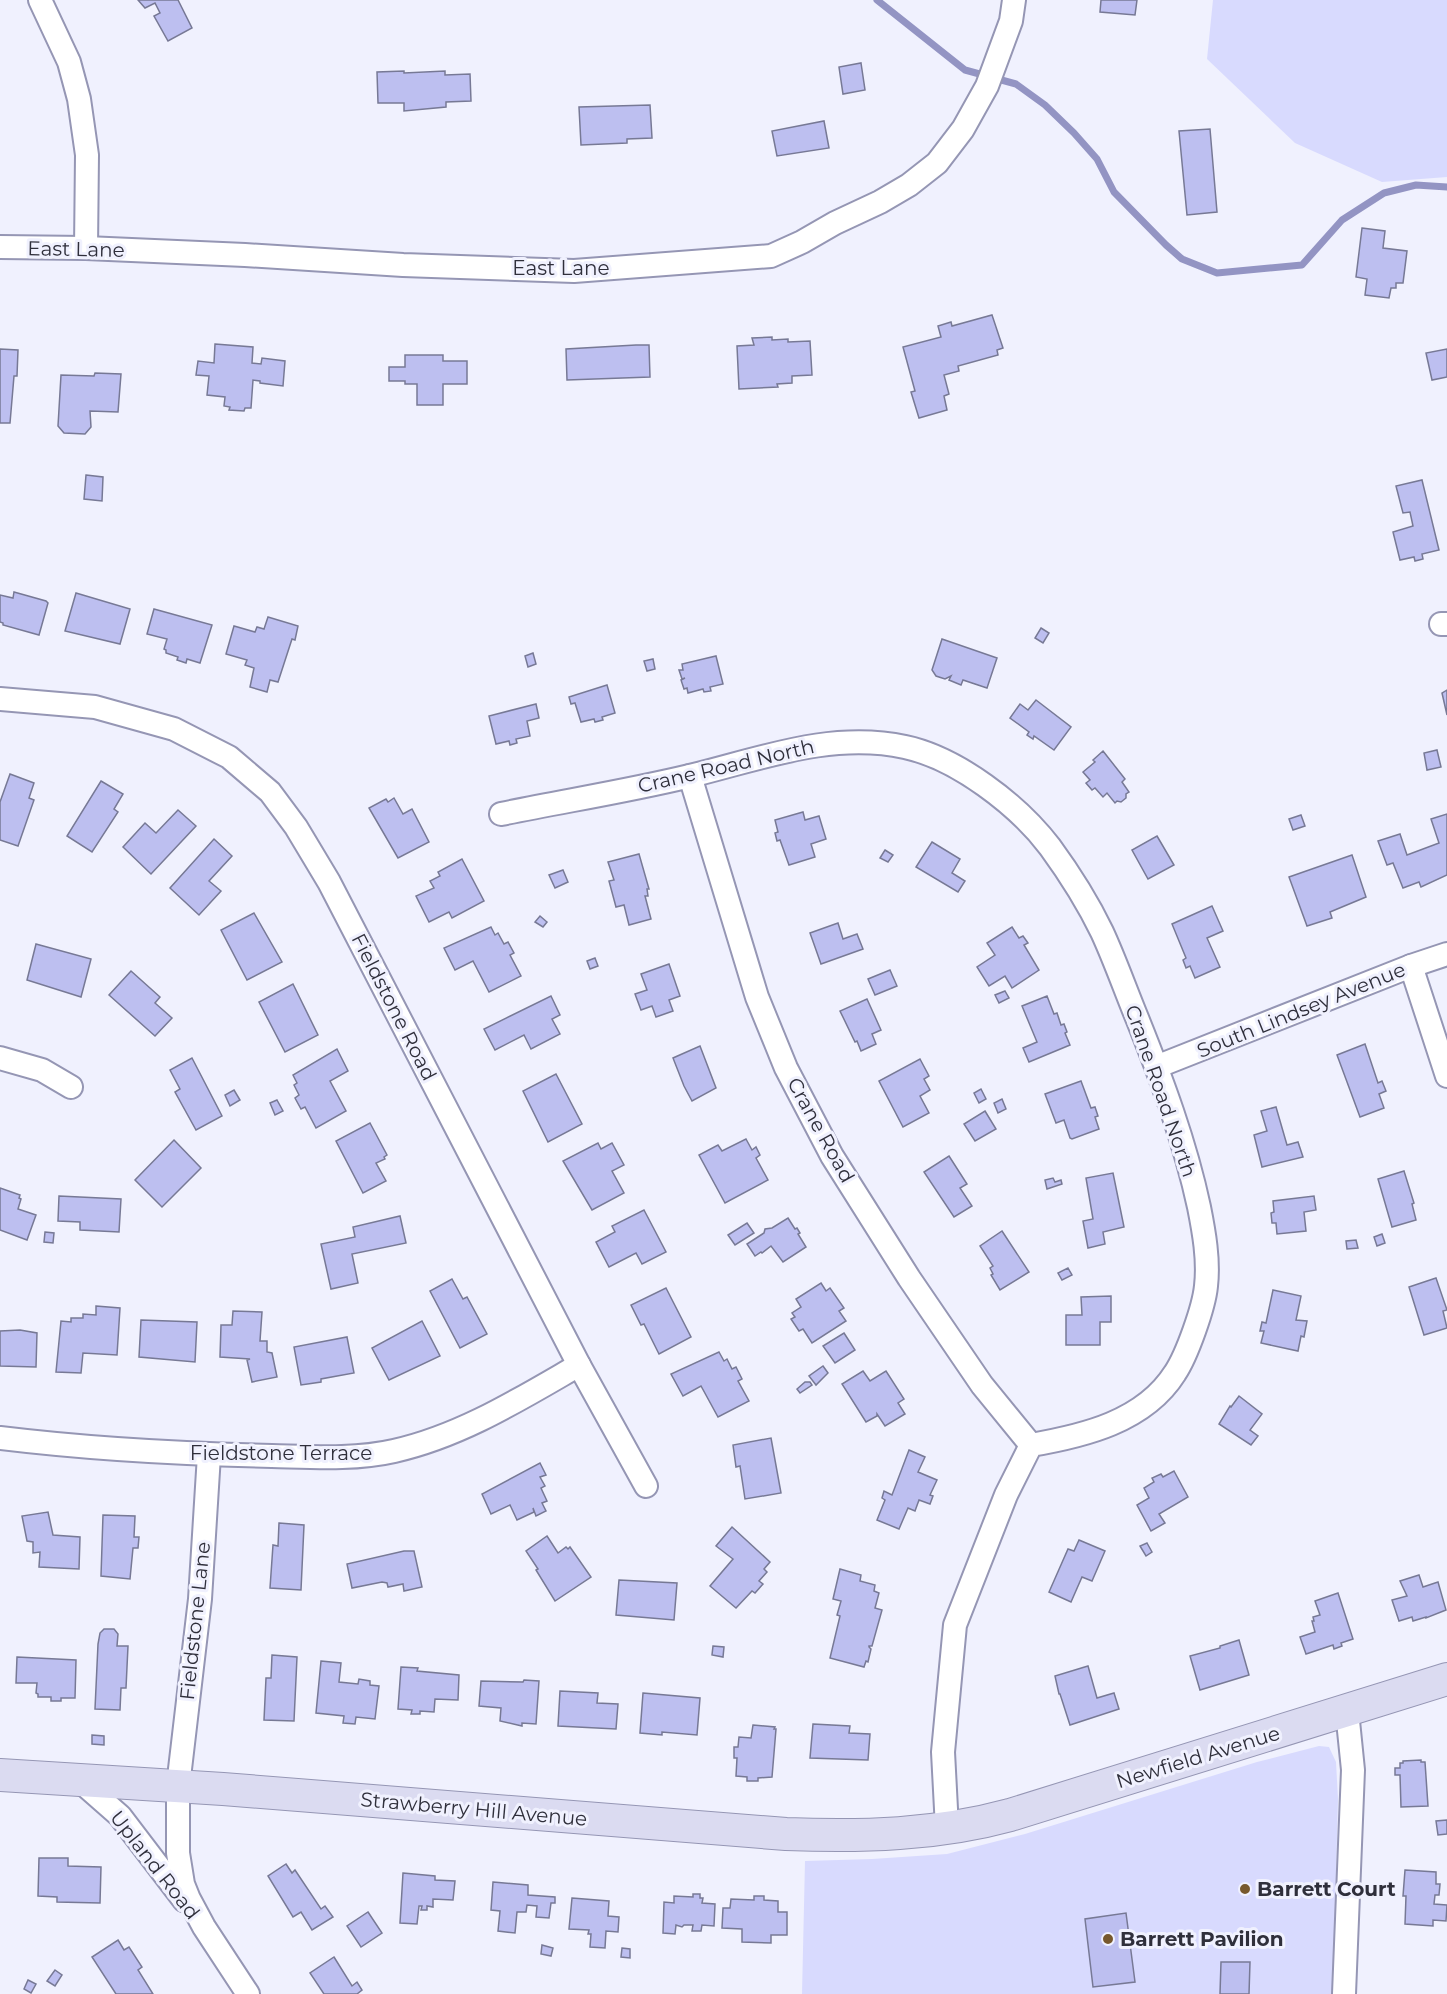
<svg xmlns="http://www.w3.org/2000/svg" width="1447" height="1994" viewBox="0 0 1447 1994" font-family="Montserrat,sans-serif">
	<rect width="100%" height="100%" fill="#f0f1fe"/>
	<!-- green -->
	<g fill="#d8dafe">
		<polygon points="1213,0 1447,0 1447,177 1382,182 1295,143 1207,59"/>
		<polygon points="1319,1746 1329,1747 1336,1762 1338,1799 1333,1994 802,1994 805,1861 872,1859 947,1854 1025,1834 1257,1762"/>
	</g>
	<g fill="none" stroke-linecap="round" stroke-linejoin="round">
		<!-- stream -->
		<polyline stroke="#9394c3" stroke-width="7" points="877,0 965,70 1016,84 1045,105 1074,133 1097,159 1114,192 1166,245 1182,259 1217,273 1302,265 1342,220 1384,193 1416,185 1447,187"/>
	</g>
	<!-- building -->
	<g fill="#bdbff0" stroke="#777995" stroke-width="1.5">
		<polygon points="138,0 178,0 192,28 168,41 154,16 160,13 155,3 145,8"/>
		<polygon points="1101,0 1137,0 1135,15 1100,12"/>
		<polygon points="861,63 865,90 843,94 839,67"/>
		<polygon points="404,71 404,73 445,71 445,75 470,74 471,101 446,102 446,107 404,111 404,103 378,103 377,72"/>
		<polygon points="650,105 652,138 627,139 627,143 581,145 579,107"/>
		<polygon points="824,121 829,148 777,156 772,131"/>
		<polygon points="1210,129 1217,212 1187,215 1179,131"/>
		<polygon points="1362,228 1385,231 1383,248 1407,251 1403,283 1396,283 1396,288 1391,288 1389,298 1365,295 1367,279 1356,277"/>
		<polygon points="992,315 1003,348 997,350 998,355 958,366 959,371 944,375 949,394 944,396 947,410 919,418 911,392 915,391 903,347 941,337 938,326 951,322 952,326"/>
		<polygon points="772,337 772,340 788,339 788,342 810,341 812,375 792,376 792,383 777,384 778,387 739,389 737,346 754,345 752,338"/>
		<polygon points="215,344 253,347 252,363 261,364 262,358 285,361 283,386 260,383 260,381 253,380 251,408 245,408 244,411 229,410 230,407 224,406 225,397 207,395 209,376 196,375 198,361 214,363"/>
		<polygon points="636,345 649,345 650,377 567,380 566,349"/>
		<polygon points="0,349 18,350 17,376 14,376 10,423 0,423"/>
		<polygon points="1447,349 1447,377 1432,380 1426,353"/>
		<polygon points="405,355 443,355 443,361 467,361 467,384 443,384 443,405 417,405 417,384 405,384 405,381 389,381 389,367 405,367"/>
		<polygon points="95,373 121,374 118,412 90,411 91,427 85,434 64,433 58,426 61,375 94,376"/>
		<polygon points="86,475 103,477 102,501 84,499"/>
		<polygon points="1422,480 1439,550 1422,554 1423,559 1415,561 1414,557 1400,560 1393,532 1413,526 1410,512 1403,513 1396,486"/>
		<polygon points="14,592 46,601 48,603 39,635 3,625 3,623 0,622 0,595 13,598"/>
		<polygon points="76,593 130,609 120,644 65,631"/>
		<polygon points="154,609 212,625 200,663 187,659 186,663 177,660 178,657 166,653 166,650 164,649 167,639 147,634"/>
		<polygon points="268,617 298,626 295,640 292,639 278,682 270,680 267,692 250,687 254,668 245,665 247,660 226,654 234,626 255,632 257,627 264,629"/>
		<polygon points="1041,628 1049,633 1043,643 1035,638"/>
		<polygon points="942,639 997,658 987,688 963,680 961,685 949,680 951,676 945,679 936,676 932,670"/>
		<polygon points="533,653 536,664 528,667 525,656"/>
		<polygon points="716,656 723,684 710,687 711,691 704,692 703,689 688,693 687,688 684,689 681,680 685,678 682,679 679,670 683,670 682,664"/>
		<polygon points="653,659 655,669 647,671 644,661"/>
		<polygon points="607,685 615,713 602,717 603,720 595,722 594,719 581,722 575,703 571,704 569,697"/>
		<polygon points="1447,690 1447,715 1442,693"/>
		<polygon points="1036,700 1071,727 1054,750 1034,736 1033,739 1027,735 1029,732 1010,718 1020,704 1028,710"/>
		<polygon points="536,704 539,718 527,721 530,736 516,739 517,743 510,745 509,741 496,744 489,716"/>
		<polygon points="1437,750 1441,767 1427,770 1424,753"/>
		<polygon points="1103,751 1125,779 1122,782 1129,792 1126,794 1126,798 1121,802 1117,801 1115,803 1107,793 1103,797 1095,788 1092,790 1086,783 1090,780 1083,772 1095,762 1093,760"/>
		<polygon points="10,774 34,783 29,798 34,800 18,846 0,840 0,802"/>
		<polygon points="101,781 123,794 114,809 118,812 92,852 67,836"/>
		<polygon points="394,798 403,814 412,809 429,842 398,858 369,808 386,799 388,802"/>
		<polygon points="178,810 196,826 151,874 123,847 145,823 156,833"/>
		<polygon points="803,812 805,820 819,816 826,839 811,844 815,857 789,865 780,840 777,841 775,833 778,832 775,820"/>
		<polygon points="1447,814 1447,875 1421,887 1419,882 1403,888 1393,863 1387,865 1378,841 1400,834 1407,855 1439,843 1431,819"/>
		<polygon points="1301,815 1305,826 1293,830 1289,819"/>
		<polygon points="1157,836 1174,865 1148,879 1132,850"/>
		<polygon points="214,839 232,856 209,881 221,891 199,915 170,888"/>
		<polygon points="932,842 960,859 952,873 965,881 958,892 916,867"/>
		<polygon points="885,850 893,855 888,862 880,858"/>
		<polygon points="639,854 649,889 647,889 648,896 645,896 651,919 629,925 624,905 616,907 609,881 614,880 608,862"/>
		<polygon points="1352,855 1366,897 1330,912 1332,918 1307,926 1289,877"/>
		<polygon points="462,859 484,901 452,918 449,912 429,922 416,896 434,888 430,881 440,876 438,872"/>
		<polygon points="563,870 568,882 555,888 549,875"/>
		<polygon points="1212,906 1223,931 1207,938 1220,967 1195,978 1190,966 1186,968 1183,960 1186,958 1172,924"/>
		<polygon points="254,913 282,962 247,980 221,930"/>
		<polygon points="540,916 547,922 543,927 535,922"/>
		<polygon points="838,923 843,939 857,934 863,949 821,964 810,933"/>
		<polygon points="491,927 495,935 498,933 504,944 508,942 514,953 510,955 521,976 489,992 473,961 455,970 444,948"/>
		<polygon points="1012,927 1019,938 1023,936 1028,943 1024,945 1039,970 1012,988 1005,976 989,986 977,967 995,955 987,943"/>
		<polygon points="36,944 91,959 81,997 27,980"/>
		<polygon points="595,958 598,966 590,969 587,961"/>
		<polygon points="669,964 680,996 669,1000 673,1011 656,1017 652,1006 641,1010 635,994 647,990 641,974"/>
		<polygon points="890,970 897,986 875,995 868,979"/>
		<polygon points="131,971 160,997 155,1003 172,1018 155,1036 109,995"/>
		<polygon points="293,984 318,1035 285,1052 259,1002"/>
		<polygon points="1005,991 1009,998 999,1003 995,995"/>
		<polygon points="551,996 560,1015 552,1019 560,1034 531,1049 524,1035 495,1050 484,1029"/>
		<polygon points="1047,996 1054,1014 1057,1013 1061,1025 1064,1024 1067,1032 1065,1033 1070,1045 1029,1062 1023,1048 1037,1042 1022,1006"/>
		<polygon points="867,999 881,1030 872,1034 876,1044 861,1051 857,1041 855,1042 840,1011"/>
		<polygon points="1365,1044 1378,1083 1382,1081 1386,1091 1379,1094 1384,1108 1360,1117 1337,1055"/>
		<polygon points="700,1046 716,1088 692,1101 684,1086 673,1058"/>
		<polygon points="337,1049 348,1071 330,1081 346,1111 316,1128 305,1107 301,1109 295,1098 299,1095 294,1085 297,1083 293,1075"/>
		<polygon points="192,1058 222,1116 196,1130 175,1092 180,1089 170,1070"/>
		<polygon points="920,1059 929,1076 924,1079 930,1090 920,1096 929,1113 903,1127 879,1081"/>
		<polygon points="556,1074 582,1124 548,1142 523,1091"/>
		<polygon points="1081,1081 1091,1108 1095,1107 1098,1116 1095,1117 1099,1129 1072,1139 1070,1138 1064,1120 1056,1123 1045,1094"/>
		<polygon points="981,1089 986,1099 979,1103 974,1093"/>
		<polygon points="234,1090 240,1100 230,1106 225,1095"/>
		<polygon points="1002,1099 1006,1109 998,1113 994,1103"/>
		<polygon points="277,1100 283,1111 275,1115 270,1103"/>
		<polygon points="1276,1107 1287,1145 1298,1142 1303,1157 1262,1167 1254,1135 1267,1131 1261,1111"/>
		<polygon points="985,1111 996,1129 975,1141 964,1124"/>
		<polygon points="370,1123 387,1155 384,1157 385,1159 376,1163 386,1181 363,1193 336,1141"/>
		<polygon points="746,1139 752,1150 756,1147 760,1155 756,1158 768,1180 725,1203 699,1155 718,1145 722,1151"/>
		<polygon points="174,1140 201,1168 162,1207 135,1180"/>
		<polygon points="598,1143 601,1149 612,1143 624,1165 612,1171 624,1193 592,1210 563,1161"/>
		<polygon points="949,1156 967,1184 960,1188 972,1206 954,1217 924,1172"/>
		<polygon points="1404,1171 1414,1203 1412,1204 1416,1220 1392,1227 1378,1179"/>
		<polygon points="1113,1173 1124,1227 1103,1232 1105,1244 1088,1248 1083,1221 1093,1219 1086,1178"/>
		<polygon points="1053,1178 1055,1182 1061,1180 1062,1184 1047,1189 1045,1180"/>
		<polygon points="0,1188 20,1195 19,1198 21,1199 18,1209 36,1215 27,1240 0,1230"/>
		<polygon points="59,1196 121,1199 119,1232 80,1230 80,1222 58,1221"/>
		<polygon points="1314,1196 1316,1210 1304,1212 1306,1231 1277,1234 1276,1223 1272,1223 1271,1213 1274,1212 1273,1201"/>
		<polygon points="644,1210 666,1252 642,1264 636,1253 609,1267 596,1242 615,1232 612,1226"/>
		<polygon points="400,1216 406,1243 352,1254 358,1283 331,1289 321,1244 355,1237 353,1227"/>
		<polygon points="788,1218 795,1229 797,1228 800,1233 798,1234 806,1247 783,1262 771,1246 762,1253 761,1252 755,1256 747,1244 764,1233 765,1229 772,1228"/>
		<polygon points="747,1223 754,1233 735,1245 728,1235"/>
		<polygon points="1002,1231 1029,1272 1000,1290 991,1275 993,1274 990,1268 993,1266 980,1246"/>
		<polygon points="45,1232 54,1233 53,1243 44,1242"/>
		<polygon points="1382,1234 1385,1243 1377,1246 1374,1237"/>
		<polygon points="1356,1240 1358,1248 1347,1249 1346,1241"/>
		<polygon points="1068,1268 1072,1275 1062,1280 1058,1273"/>
		<polygon points="1436,1278 1447,1310 1443,1311 1447,1328 1424,1335 1409,1287"/>
		<polygon points="452,1279 463,1299 467,1297 487,1334 460,1348 430,1291"/>
		<polygon points="821,1283 826,1291 830,1288 844,1308 839,1311 846,1321 812,1343 803,1329 799,1331 791,1319 795,1317 792,1313 801,1307 796,1299"/>
		<polygon points="666,1288 691,1337 659,1354 644,1324 641,1325 631,1305"/>
		<polygon points="1273,1290 1301,1296 1296,1320 1307,1321 1304,1337 1301,1336 1298,1351 1261,1343 1264,1331 1260,1331 1262,1322 1266,1323"/>
		<polygon points="1111,1296 1111,1322 1100,1322 1100,1345 1066,1345 1066,1315 1082,1315 1081,1297"/>
		<polygon points="96,1306 120,1308 117,1355 83,1353 81,1373 56,1372 61,1321 71,1322 71,1318 83,1318 83,1314 96,1315"/>
		<polygon points="233,1311 262,1312 260,1341 267,1341 267,1352 272,1353 277,1377 252,1382 247,1360 250,1359 220,1357 221,1325 232,1325"/>
		<polygon points="141,1320 197,1322 195,1362 139,1357"/>
		<polygon points="422,1321 440,1356 389,1380 372,1348"/>
		<polygon points="20,1330 37,1333 36,1367 0,1366 0,1331"/>
		<polygon points="844,1333 855,1350 835,1363 823,1346"/>
		<polygon points="347,1337 354,1373 321,1379 321,1382 301,1385 294,1347"/>
		<polygon points="719,1352 724,1361 727,1359 732,1369 736,1367 742,1379 738,1381 749,1401 718,1417 701,1386 683,1396 671,1374"/>
		<polygon points="823,1366 828,1373 816,1385 809,1376"/>
		<polygon points="863,1371 870,1381 886,1371 904,1399 898,1403 905,1414 885,1426 877,1414 877,1416 866,1422 842,1384"/>
		<polygon points="805,1382 810,1382 812,1385 800,1393 797,1389"/>
		<polygon points="1239,1396 1262,1414 1250,1430 1258,1436 1251,1445 1219,1424 1230,1406 1231,1407"/>
		<polygon points="771,1438 781,1493 745,1499 740,1466 736,1467 733,1445"/>
		<polygon points="909,1450 925,1457 918,1472 937,1480 930,1495 933,1496 930,1504 919,1500 915,1511 908,1508 899,1529 877,1520 885,1500 882,1498 884,1491 892,1495"/>
		<polygon points="540,1463 546,1475 540,1477 545,1486 541,1488 547,1501 542,1503 546,1511 536,1516 533,1508 534,1512 517,1520 510,1505 491,1514 482,1494"/>
		<polygon points="1174,1471 1188,1497 1159,1514 1165,1523 1151,1531 1137,1505 1149,1498 1144,1488 1154,1482 1152,1478 1161,1474 1163,1477"/>
		<polygon points="48,1512 53,1535 80,1537 79,1569 39,1567 40,1552 33,1553 33,1542 27,1541 22,1516"/>
		<polygon points="103,1515 135,1516 134,1537 139,1537 138,1548 133,1548 130,1579 101,1576"/>
		<polygon points="279,1523 304,1525 301,1590 270,1588 273,1545 278,1546"/>
		<polygon points="732,1527 770,1562 764,1569 767,1572 759,1581 763,1584 755,1593 752,1591 736,1608 710,1586 733,1559 716,1546"/>
		<polygon points="547,1536 558,1553 566,1547 568,1549 570,1547 591,1577 555,1601 536,1570 538,1569 526,1551"/>
		<polygon points="1079,1540 1105,1551 1092,1581 1082,1577 1071,1602 1049,1592 1068,1549 1074,1551"/>
		<polygon points="1147,1543 1152,1552 1146,1556 1140,1546"/>
		<polygon points="404,1551 414,1551 422,1587 404,1591 403,1584 388,1587 387,1583 382,1582 352,1588 347,1564"/>
		<polygon points="840,1569 861,1575 860,1581 875,1585 874,1591 879,1593 875,1608 882,1610 872,1646 869,1646 869,1647 871,1649 868,1662 866,1661 864,1667 830,1658 840,1616 837,1615 841,1601 833,1599"/>
		<polygon points="1419,1575 1423,1587 1438,1582 1446,1610 1426,1618 1426,1617 1413,1621 1412,1617 1399,1621 1392,1600 1407,1596 1400,1581"/>
		<polygon points="619,1580 677,1583 674,1620 616,1615"/>
		<polygon points="1338,1593 1353,1639 1341,1643 1342,1646 1334,1649 1333,1645 1306,1654 1300,1637 1315,1632 1312,1621 1314,1621 1313,1617 1320,1615 1315,1601"/>
		<polygon points="104,1629 114,1629 118,1634 117,1646 128,1646 126,1688 121,1688 120,1710 95,1709 98,1644 100,1633"/>
		<polygon points="1239,1640 1249,1675 1200,1690 1190,1656 1220,1648 1220,1646"/>
		<polygon points="713,1646 724,1647 723,1657 712,1655"/>
		<polygon points="272,1655 297,1657 294,1721 264,1720 266,1678 271,1678"/>
		<polygon points="17,1657 76,1660 75,1698 61,1698 61,1701 51,1701 51,1697 38,1697 38,1694 36,1693 37,1683 16,1683"/>
		<polygon points="321,1661 341,1663 339,1682 358,1684 359,1679 370,1681 370,1685 379,1686 375,1719 356,1717 355,1724 343,1723 344,1716 316,1713"/>
		<polygon points="1088,1666 1097,1698 1114,1693 1119,1709 1070,1725 1060,1694 1059,1694 1055,1676"/>
		<polygon points="401,1667 418,1668 417,1671 459,1675 458,1700 435,1699 434,1712 420,1711 420,1714 411,1714 412,1710 398,1709"/>
		<polygon points="524,1680 539,1681 536,1724 522,1723 522,1726 500,1721 501,1708 479,1706 481,1681 523,1682"/>
		<polygon points="560,1691 598,1693 597,1703 618,1704 616,1729 558,1726"/>
		<polygon points="643,1693 700,1698 697,1735 662,1732 662,1735 640,1733"/>
		<polygon points="813,1724 850,1726 849,1733 870,1734 868,1760 810,1758"/>
		<polygon points="753,1725 775,1727 774,1729 776,1729 772,1777 758,1778 758,1781 747,1781 747,1777 736,1776 737,1758 734,1758 734,1747 738,1747 739,1737 751,1738"/>
		<polygon points="92,1735 104,1736 104,1745 92,1744"/>
		<polygon points="1421,1760 1421,1762 1425,1762 1428,1806 1401,1807 1400,1775 1395,1775 1395,1768 1400,1768 1400,1763 1403,1763 1403,1761"/>
		<polygon points="1447,1820 1447,1834 1438,1835 1436,1821"/>
		<polygon points="39,1858 68,1858 68,1866 101,1867 100,1903 57,1902 57,1897 38,1896"/>
		<polygon points="286,1864 292,1873 295,1870 321,1909 325,1906 333,1917 312,1930 301,1912 293,1917 268,1876"/>
		<polygon points="1405,1870 1436,1872 1436,1884 1440,1884 1439,1895 1435,1895 1434,1904 1447,1905 1446,1921 1433,1920 1433,1926 1405,1924 1406,1896 1403,1896"/>
		<polygon points="403,1873 435,1876 435,1880 455,1881 453,1900 433,1899 433,1907 427,1906 427,1910 421,1910 422,1906 419,1906 417,1924 400,1923"/>
		<polygon points="493,1882 528,1885 528,1895 555,1897 555,1903 551,1903 549,1918 536,1917 537,1906 527,1905 526,1912 517,1912 515,1933 498,1931 500,1911 491,1910"/>
		<polygon points="693,1894 700,1894 700,1898 703,1898 702,1903 715,1904 714,1926 702,1925 701,1931 692,1931 693,1925 684,1925 682,1927 676,1925 675,1934 663,1933 664,1902 674,1903 674,1896 693,1897"/>
		<polygon points="754,1896 764,1896 764,1900 778,1901 778,1912 787,1912 787,1935 771,1935 771,1943 742,1942 742,1929 722,1928 723,1908 730,1908 731,1899 754,1900"/>
		<polygon points="572,1898 609,1901 608,1916 619,1917 618,1932 606,1931 605,1948 590,1947 591,1934 588,1934 589,1930 569,1929"/>
		<polygon points="368,1912 382,1933 361,1947 347,1926"/>
		<polygon points="1126,1913 1135,1982 1093,1987 1085,1919"/>
		<polygon points="118,1940 124,1950 129,1947 142,1967 138,1970 153,1994 116,1994 92,1957"/>
		<polygon points="542,1945 553,1948 551,1956 541,1954"/>
		<polygon points="622,1948 630,1949 630,1958 621,1957"/>
		<polygon points="334,1957 352,1986 357,1982 362,1990 357,1994 324,1994 310,1973"/>
		<polygon points="1221,1962 1250,1962 1249,1994 1220,1994"/>
		<polygon points="55,1970 62,1975 55,1986 47,1981"/>
		<polygon points="28,1980 36,1984 31,1993 24,1989"/>
	</g>
	<g fill="none" stroke-linecap="round" stroke-linejoin="round">
		<!-- minor casing -->
		<g stroke="#9596b4" stroke-width="26">
			<g id="minor">
				<polyline points="40,0 69,62 79,99 87,155 86,248"/>
				<polyline points="0,247 86,248 245,255 403,265 574,271 771,256 802,242 835,223 880,202 909,185 937,163 963,129 987,86 1011,21 1014,0"/>
				<polyline points="1441,624 1447,624"/>
				<polyline points="0,699 95,707 174,729 229,757 270,792 296,827 329,882 579,1365 646,1486"/>
				<polyline points="690,776 757,997 786,1068 832,1156 909,1278 982,1385 1031,1445"/>
				<path d="M 501,814 C 564,801 628,791 690,776 C 760,759 831,731 905,747 C 957,758 1018,805 1050,847 C 1069,873 1088,903 1102,932 C 1115,960 1125,989 1137,1018 C 1162,1080 1185,1142 1199,1207 C 1204,1232 1209,1260 1206,1286 C 1204,1307 1187,1355 1175,1373 C 1144,1422 1083,1436 1031,1445 L 1006,1495 L 955,1625 L 943,1752 L 947,1828"/>
				<polyline points="1411,966 1447,1076"/>
				<polyline points="0,1058 42,1070 71,1087"/>
				<polyline points="1156,1067 1411,966 1447,954"/>
				<path d="M 0,1438 C 90,1449 181,1454 272,1456 C 312,1457 355,1460 394,1451 C 461,1436 520,1399 579,1365"/>
				<polyline points="209,1455 200,1599 178,1786 178,1853 183,1884 189,1899 204,1927 248,1994"/>
				<polyline points="79,1780 120,1816 184,1900"/>
				<polyline points="1344,1994 1353,1770 1347,1711"/>
			</g>
		</g>
		<!-- secondary casing -->
		<g stroke="#9596b4" stroke-width="34">
			<path id="secondary" d="M 0,1775 L 223,1789 L 786,1834 C 862,1837 937,1835 1010,1815 L 1447,1679"/>
		</g>
		<!-- minor -->
		<use href="#minor" stroke="#fff" stroke-width="22"/>
		<!-- secondary -->
		<use href="#secondary" stroke="#dbdbf1" stroke-width="32"/>
	</g>
	<!-- markers -->
	<g fill="#77582d" stroke="#f0f1fe" stroke-width="2">
		<circle cx="1245" cy="1889" r="6"/>
		<circle cx="1108" cy="1939" r="6"/>
	</g>
	<g text-anchor="middle" dominant-baseline="central" stroke-width="6" stroke-linejoin="round" paint-order="stroke">
		<!-- street labels -->
		<g font-size="20" fill="#2f2f3b" stroke="#f0f1fe">
			<text transform="translate(76 249) rotate(1)">East Lane</text>
			<text x="561" y="268">East Lane</text>
			<text transform="translate(726 766) rotate(-13)">Crane Road North</text>
			<text transform="translate(394 1007) rotate(63)">Fieldstone Road</text>
			<text transform="translate(1301 1010) rotate(-22)">South Lindsey Avenue</text>
			<text transform="translate(1161 1091) rotate(71)">Crane Road North</text>
			<text transform="translate(821 1130) rotate(61)">Crane Road</text>
			<text x="281" y="1453">Fieldstone Terrace</text>
			<text transform="translate(195 1621) rotate(-84)">Fieldstone Lane</text>
			<text transform="translate(1198 1757) rotate(-17)">Newfield Avenue</text>
			<text transform="translate(474 1809) rotate(5)">Strawberry Hill Avenue</text>
			<text transform="translate(155 1865) rotate(52)">Upland Road</text>
		</g>
		<!-- poi labels -->
		<g font-size="20" font-weight="bold" fill="#2f2f3b" stroke="#f0f1fe" text-anchor="start">
			<text x="1257" y="1889">Barrett Court</text>
			<text x="1120" y="1939">Barrett Pavilion</text>
		</g>
	</g>
</svg>
